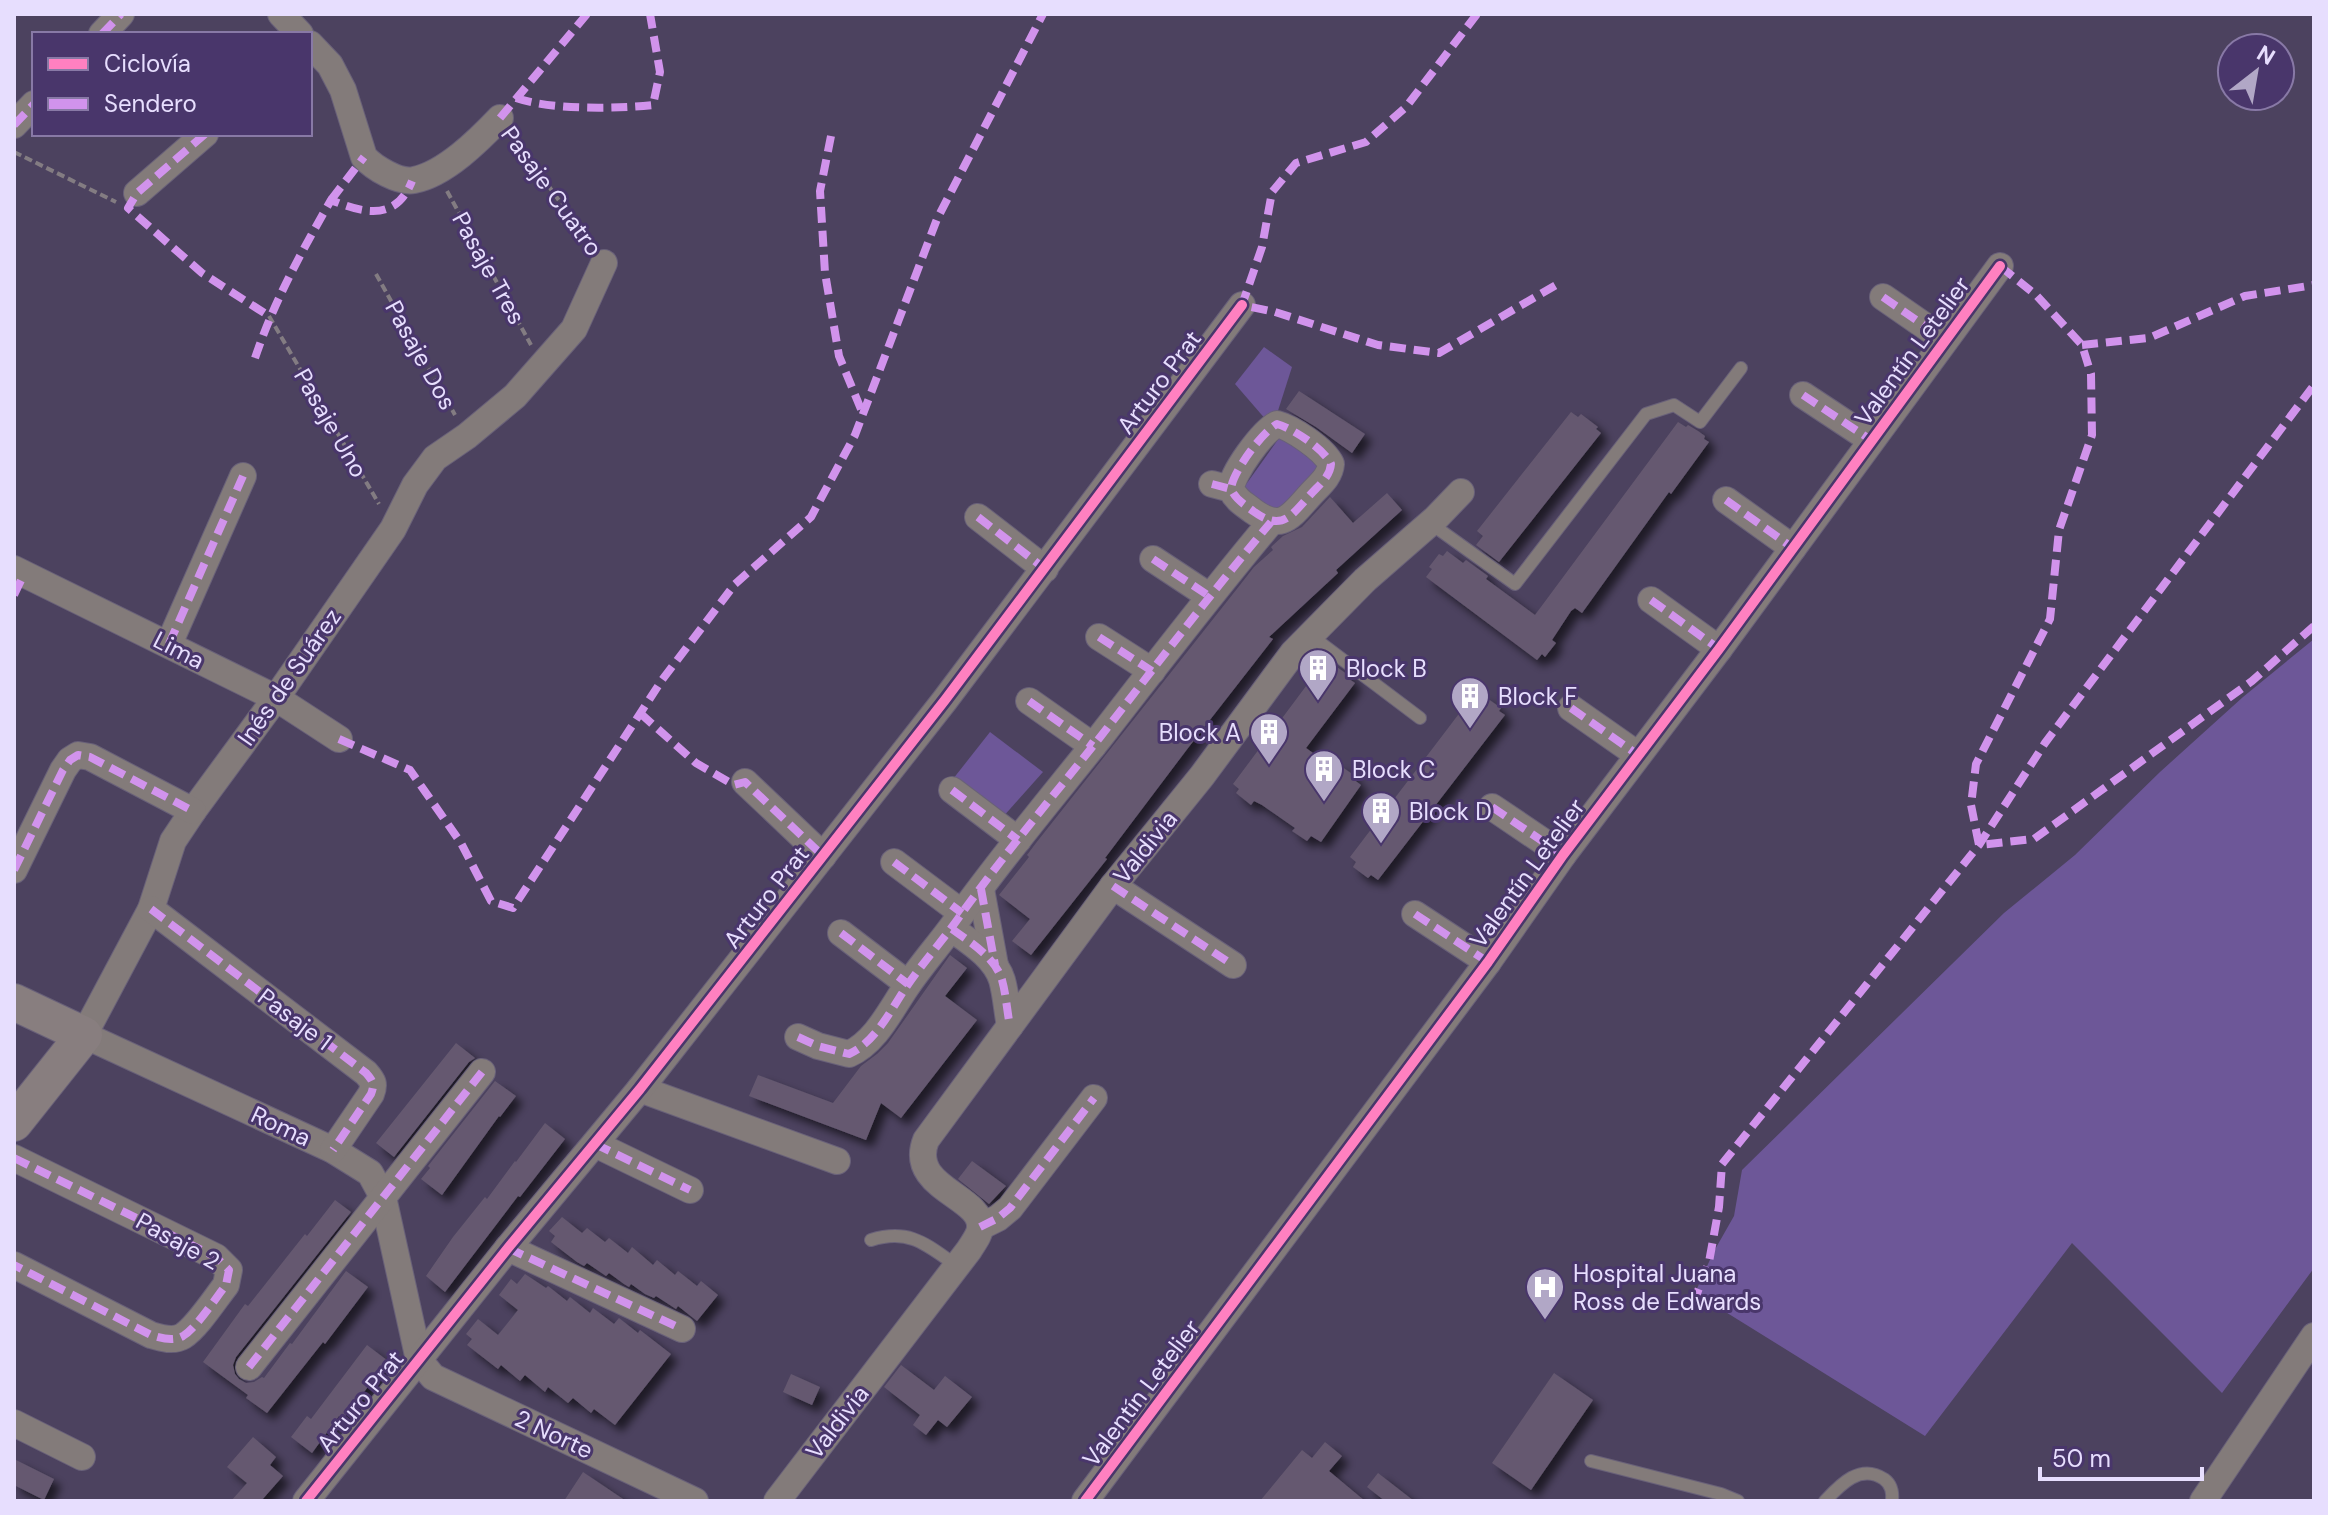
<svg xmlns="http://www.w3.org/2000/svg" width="2328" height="1515" viewBox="0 0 2328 1515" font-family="'DM Sans',sans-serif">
	<defs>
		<filter id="shadow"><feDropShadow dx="7" dy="7" stdDeviation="4" flood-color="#0009"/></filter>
	</defs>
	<rect width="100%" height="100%" fill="#4c425f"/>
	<!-- green -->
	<g fill="#6d5798">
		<polygon points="1264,347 1292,367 1276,417 1267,421 1235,384"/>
		<polygon points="1282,434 1324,466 1277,514 1242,490"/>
		<polygon points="2314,639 2314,1268 2222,1393 2072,1243 1925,1436 1695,1293 1713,1253 1734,1216 1742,1170 2004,913 2075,855 2160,772 2243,697"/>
		<polygon points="990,732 1043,772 1002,818 953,779"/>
	</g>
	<!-- building -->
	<g fill="#655970" filter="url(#shadow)">
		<polygon points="1299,391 1365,434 1352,453 1316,427 1286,409"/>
		<polygon points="1571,412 1578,417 1581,414 1598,427 1596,429 1601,433 1499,562 1476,545 1483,536 1477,531"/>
		<polygon points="1678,422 1686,427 1688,425 1698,431 1705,436 1704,439 1709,442 1671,494 1669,492 1582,613 1575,608 1571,611 1552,640 1556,643 1545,657 1542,654 1537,660 1426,577 1432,569 1429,567 1439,554 1443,556 1447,551 1463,563 1466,560 1488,576 1486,579 1535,615"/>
		<polygon points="1387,493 1402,510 1336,570 1338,573 1269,637 1273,639 1188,748 1105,858 1107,859 1031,955 1012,941 1030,919 999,895 1029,857 1027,855 1036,843 1240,585 1254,567 1273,550 1271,547 1283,536 1302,527 1330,497 1353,523"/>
		<polygon points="1324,662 1332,668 1334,665 1351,677 1349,679 1355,683 1306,748 1335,769 1338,764 1355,776 1353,779 1361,785 1321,842 1311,836 1307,841 1292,831 1295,828 1262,805 1254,801 1251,805 1236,793 1239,789 1233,784"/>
		<polygon points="1474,694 1481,699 1484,696 1501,708 1499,711 1505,715 1378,880 1371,875 1368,878 1353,867 1356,862 1350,857"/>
		<polygon points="950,955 967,968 945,996 977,1020 901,1118 881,1103 866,1140 749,1096 758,1075 833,1103 861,1066 877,1054 888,1043"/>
		<polygon points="456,1043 475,1058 469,1062 394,1157 376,1143"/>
		<polygon points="495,1081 516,1096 500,1117 499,1116 442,1195 421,1179 430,1168 428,1166"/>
		<polygon points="545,1123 565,1139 520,1197 518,1196 445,1292 426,1276 453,1237 485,1197 487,1199 515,1161 516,1162"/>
		<polygon points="972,1161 1006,1186 989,1204 958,1179"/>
		<polygon points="335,1200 351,1212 236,1357 233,1365 235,1374 239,1379 246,1383 254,1382 262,1377 264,1378 290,1343 292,1344 346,1271 368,1287 325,1344 323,1342 267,1413 246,1398 248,1395 203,1362 245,1304 248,1306 305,1234 307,1236"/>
		<polygon points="562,1217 582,1233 587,1228 605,1242 609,1238 628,1253 632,1247 653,1265 657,1260 675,1275 678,1271 697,1286 701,1281 718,1295 697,1321 678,1306 676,1309 656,1296 654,1298 645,1294 631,1284 629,1287 624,1284 609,1273 606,1276 587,1263 584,1266 577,1262 551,1242 555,1236 549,1231"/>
		<polygon points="525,1274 546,1288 548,1286 567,1301 570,1297 590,1313 593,1308 614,1324 619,1318 638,1333 640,1330 671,1354 615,1425 594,1409 591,1413 573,1398 568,1403 548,1387 545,1392 525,1375 520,1381 501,1365 498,1369 467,1345 472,1339 466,1334 478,1319 498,1335 518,1310 499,1295 511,1279 517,1284"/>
		<polygon points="367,1345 388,1361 343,1419 339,1416 312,1453 291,1437 307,1416 311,1419"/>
		<polygon points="901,1365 934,1390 945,1376 972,1397 947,1427 938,1420 926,1435 913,1425 920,1415 884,1387"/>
		<polygon points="1554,1373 1593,1400 1531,1490 1492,1463"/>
		<polygon points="791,1374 820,1387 812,1405 783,1392"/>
		<polygon points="253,1437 276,1457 270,1465 283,1476 261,1501 231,1501 247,1483 227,1467"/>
		<polygon points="1325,1442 1342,1456 1329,1471 1365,1501 1260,1501 1302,1450 1312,1458"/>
		<polygon points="14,1459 54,1479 44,1500 14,1485"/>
		<polygon points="583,1472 626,1501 564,1501"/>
		<polygon points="1378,1473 1414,1501 1385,1501 1367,1487"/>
	</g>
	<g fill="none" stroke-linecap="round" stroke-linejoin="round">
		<!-- lane casing -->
		<g stroke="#696179" stroke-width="14">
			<g id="lane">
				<polyline points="1430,523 1515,584 1646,414 1674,405 1700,422 1741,368"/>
				<polyline points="1310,635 1420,718"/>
				<path d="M 871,1240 C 910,1228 927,1245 957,1266"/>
				<polyline points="1591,1461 1721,1494 1738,1501"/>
				<path d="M 1825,1501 C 1840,1485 1860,1463 1884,1479 C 1891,1484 1893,1492 1892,1501"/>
			</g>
		</g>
		<!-- street casing -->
		<g stroke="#696179" stroke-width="28">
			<g id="street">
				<polyline points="281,14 300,34"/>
				<polyline points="102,34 121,14"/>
				<path d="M 310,44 L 330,65 L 343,90 L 364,157 C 374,168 399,183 414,180 C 445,174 479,140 500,118"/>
				<polyline points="14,125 34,104"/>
				<polyline points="137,193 205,134"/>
				<polyline points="604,263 574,329 515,396 467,436 435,458 415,485 393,529 276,698 193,811 173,841 151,909 84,1035 333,1150 370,1173 383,1197 419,1360 433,1377 695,1501"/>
				<polyline points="1883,297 1945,340"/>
				<polyline points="1803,395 1871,440"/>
				<path d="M 1212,484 L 1231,489 C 1236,500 1244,504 1253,511 C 1282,532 1290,517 1310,495 C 1319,485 1330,477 1331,464 C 1324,449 1292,428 1277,424 C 1262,432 1232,473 1231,489"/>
				<polyline points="1726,500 1793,548"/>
				<polyline points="978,517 1045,569"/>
				<polyline points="1153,559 1209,596"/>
				<polyline points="14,569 276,698 339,739"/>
				<polyline points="1651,600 1719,649"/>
				<polyline points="1099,637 1152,671"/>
				<polyline points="169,644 243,476"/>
				<polyline points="1029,701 1093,746"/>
				<polyline points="1571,708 1638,755"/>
				<polyline points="745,782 823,856"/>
				<polyline points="952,790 1018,840"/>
				<polyline points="1492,807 1563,855"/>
				<polyline points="894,862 962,913"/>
				<polyline points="14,870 63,770 70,760 78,755 90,757 193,811"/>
				<polyline points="1113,886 1233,965"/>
				<polyline points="981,889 995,965"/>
				<path d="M 151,909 L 366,1073 C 373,1081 375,1084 371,1094 L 333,1150"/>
				<polyline points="1415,914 1488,962"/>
				<path d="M 952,929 C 970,942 995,957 1002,980 C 1006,994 1007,1011 1010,1026"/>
				<polyline points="841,933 908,984"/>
				<path d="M 798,1037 L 818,1046 L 849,1054 C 876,1042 891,1009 907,986 C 924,961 945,938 962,913 C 1006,852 1054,795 1101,736 C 1157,664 1212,592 1271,522"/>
				<polyline points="640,1089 837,1161"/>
				<polyline points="595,1144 690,1190"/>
				<path d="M 14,1158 L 216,1257 L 229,1270 L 226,1285 C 215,1299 197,1327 183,1336 C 173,1342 161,1338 151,1335 L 14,1265"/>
				<polyline points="980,1227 998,1218 1010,1208 1094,1098"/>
				<polyline points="508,1248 682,1329"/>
				<polyline points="249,1367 482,1072"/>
				<polyline points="14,1423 82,1457"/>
				<polyline points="306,1501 508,1248 640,1089 945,700 1242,305"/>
				<path d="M 777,1501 L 969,1250 C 973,1243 980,1235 980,1227 C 982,1196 907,1188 926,1140 L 1113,886 L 1202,776 L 1293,653 L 1365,580 L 1436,518 L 1461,492"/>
				<polyline points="1085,1501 1488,962 1563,855 1719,649 2000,266"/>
				<polyline points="2203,1501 2314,1336"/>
			</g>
		</g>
		<!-- secondary casing -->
		<g stroke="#696179" stroke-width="38">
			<polyline id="secondary" points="14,1002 84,1035 14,1123"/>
		</g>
		<!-- path -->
		<g stroke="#837c82" stroke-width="4" stroke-dasharray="8 4" stroke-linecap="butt">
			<polyline points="512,135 591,245"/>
			<polyline points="14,152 116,202"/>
			<polyline points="447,191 531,345"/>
			<polyline points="376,274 455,415"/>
			<polyline points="269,316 379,504"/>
		</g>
		<!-- lane -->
		<use href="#lane" stroke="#837b7a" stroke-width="12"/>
		<!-- street -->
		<use href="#street" stroke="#837b7a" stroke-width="26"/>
		<!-- secondary -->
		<use href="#secondary" stroke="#887e7f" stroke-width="36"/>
		<!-- quiet -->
		<g stroke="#d193ec" stroke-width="8" stroke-dasharray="16 8" stroke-linecap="butt">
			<polyline points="1477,14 1406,107 1366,142 1296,163 1272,192 1262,247 1242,305 1275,312 1378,345 1439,353 1556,285"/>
			<polyline points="102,34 121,14"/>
			<path d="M 516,98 C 551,110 615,109 653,105 L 660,72 L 650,14"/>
			<polyline points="500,118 587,14"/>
			<polyline points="14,125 34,104"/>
			<polyline points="205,134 137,193 128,208 202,273 269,316"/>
			<polyline points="831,136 820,191 825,273 839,356 863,414"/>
			<polyline points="331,200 364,157"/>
			<polyline points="2000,266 2036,295 2082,345 2091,374 2092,435 2059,530 2050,619 1976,764 1971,805 1979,845 2034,839 2252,681 2314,626"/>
			<polyline points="1883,297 1945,340"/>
			<polyline points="2082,345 2149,338 2245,296 2314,285"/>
			<path d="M 255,358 C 275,299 301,253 331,200 C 365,214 396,221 412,181"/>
			<polyline points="1803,395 1871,440"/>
			<path d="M 1212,484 L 1231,489 C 1236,500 1244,504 1253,511 C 1282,532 1290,517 1310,495 C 1319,485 1330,477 1331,464 C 1324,449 1292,428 1277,424 C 1262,432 1232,473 1231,489"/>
			<polyline points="1726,500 1793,548"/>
			<polyline points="978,517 1045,569"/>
			<polyline points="1153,559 1209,596"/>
			<polyline points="14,595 24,574"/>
			<polyline points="1651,600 1719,649"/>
			<polyline points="1099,637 1152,671"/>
			<polyline points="169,644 243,476"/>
			<polyline points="1029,701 1093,746"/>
			<polyline points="1571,708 1638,755"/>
			<polyline points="640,713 696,763 734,785 745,782 823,856"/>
			<polyline points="339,739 410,770 461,843 491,901 513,908 662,680 735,584 811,517 855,435 937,219 1043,14"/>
			<polyline points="952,790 1018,840"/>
			<polyline points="1492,807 1563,855"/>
			<polyline points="894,862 962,913"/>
			<polyline points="14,870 63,770 70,760 78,755 90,757 193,811"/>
			<polyline points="1113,886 1233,965"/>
			<polyline points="981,889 995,965"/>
			<path d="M 151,909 L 366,1073 C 373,1081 375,1084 371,1094 L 333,1150"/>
			<polyline points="1415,914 1488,962"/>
			<path d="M 952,929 C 970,942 995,957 1002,980 C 1006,994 1007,1011 1010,1026"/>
			<polyline points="841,933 908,984"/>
			<path d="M 798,1037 L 818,1046 L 849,1054 C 876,1042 891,1009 907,986 C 924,961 945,938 962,913 C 1006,852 1054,795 1101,736 C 1157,664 1212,592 1271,522"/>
			<polyline points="595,1144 690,1190"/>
			<path d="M 14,1158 L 216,1257 L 229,1270 L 226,1285 C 215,1299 197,1327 183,1336 C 173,1342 161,1338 151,1335 L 14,1265"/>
			<polyline points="980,1227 998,1218 1010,1208 1094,1098"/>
			<polyline points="508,1248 682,1329"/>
			<polyline points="1693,1304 1709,1262 1719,1207 1722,1164 1979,845 2045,743 2314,385"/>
			<polyline points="249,1367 482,1072"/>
		</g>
		<!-- cycleway casing -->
		<g stroke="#49366b" stroke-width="15">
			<g id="cycleway">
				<polyline points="306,1501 508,1248 640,1089 945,700 1242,305"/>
				<polyline points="1085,1501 1488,962 1563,855 1719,649 2000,266"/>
			</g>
		</g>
		<!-- cycleway -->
		<use href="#cycleway" stroke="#ff80c0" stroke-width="10"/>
	</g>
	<!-- icons -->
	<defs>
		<g id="building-pin" transform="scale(2)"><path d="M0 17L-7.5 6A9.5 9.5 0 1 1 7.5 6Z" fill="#b1a7c6" stroke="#49366b"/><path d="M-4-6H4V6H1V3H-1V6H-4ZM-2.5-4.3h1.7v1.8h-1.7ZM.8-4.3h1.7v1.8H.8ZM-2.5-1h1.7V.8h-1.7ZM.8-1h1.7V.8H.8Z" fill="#fff"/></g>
		<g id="hospital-pin" transform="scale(2)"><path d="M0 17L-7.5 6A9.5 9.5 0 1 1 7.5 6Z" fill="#b1a7c6" stroke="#49366b"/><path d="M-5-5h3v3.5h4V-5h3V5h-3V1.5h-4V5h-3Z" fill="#fff"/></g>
	</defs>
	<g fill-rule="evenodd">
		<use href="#building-pin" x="1318" y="668"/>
		<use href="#building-pin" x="1470" y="696"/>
		<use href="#building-pin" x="1269" y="732"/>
		<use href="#building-pin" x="1324" y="769"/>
		<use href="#building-pin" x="1381" y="811"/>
		<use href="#hospital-pin" x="1545" y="1287"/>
	</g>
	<g text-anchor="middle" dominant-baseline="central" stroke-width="6" stroke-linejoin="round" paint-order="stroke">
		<!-- street labels -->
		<g font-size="24" fill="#e7defe" stroke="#49366b">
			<text transform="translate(552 191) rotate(54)">Pasaje Cuatro</text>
			<text transform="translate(489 268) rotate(61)">Pasaje Tres</text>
			<text transform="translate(1912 351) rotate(-54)">Valentín Letelier</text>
			<text transform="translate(421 355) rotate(61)">Pasaje Dos</text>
			<text transform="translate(1159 382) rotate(-53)">Arturo Prat</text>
			<text transform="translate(331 423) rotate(60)">Pasaje Uno</text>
			<text transform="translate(179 650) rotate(27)">Lima</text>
			<text transform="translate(289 677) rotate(-55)">Inés de Suárez</text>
			<text transform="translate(1145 847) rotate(-51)">Valdivia</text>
			<text transform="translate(1527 873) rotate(-54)">Valentín Letelier</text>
			<text transform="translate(766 897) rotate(-52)">Arturo Prat</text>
			<text transform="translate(295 1019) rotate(37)">Pasaje 1</text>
			<text transform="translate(281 1126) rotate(25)">Roma</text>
			<text transform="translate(178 1241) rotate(29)">Pasaje 2</text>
			<text transform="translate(1141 1393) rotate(-53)">Valentín Letelier</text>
			<text transform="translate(360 1401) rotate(-51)">Arturo Prat</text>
			<text transform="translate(837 1422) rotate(-52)">Valdivia</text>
			<text transform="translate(554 1434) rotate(25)">2 Norte</text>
		</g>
		<!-- poi labels -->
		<g font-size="24" fill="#e7defe" stroke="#49366b" text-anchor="start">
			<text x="1346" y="668">Block B</text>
			<text x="1498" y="696">Block F</text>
			<text x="1241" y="732" text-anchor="end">Block A</text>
			<text x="1352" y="769">Block C</text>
			<text x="1409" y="811">Block D</text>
			<text x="1573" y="1273">Hospital Juana<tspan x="1573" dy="28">Ross de Edwards</tspan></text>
		</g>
	</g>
	<!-- border -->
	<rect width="2328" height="1515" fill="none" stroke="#e7defe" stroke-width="32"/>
	<!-- legend -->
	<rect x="32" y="32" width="280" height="104" fill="#49366b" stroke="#8879a6" stroke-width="2"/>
	<rect x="48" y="58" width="40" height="12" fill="#ff80c0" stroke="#8879a6" stroke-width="2"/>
	<text x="104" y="72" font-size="24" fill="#e7defe">Ciclovía</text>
	<rect x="48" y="98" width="40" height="12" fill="#d193ec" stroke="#8879a6" stroke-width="2"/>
	<text x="104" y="112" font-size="24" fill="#e7defe">Sendero</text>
	<!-- north arrow -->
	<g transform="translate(2256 72) rotate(31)"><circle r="38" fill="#49366b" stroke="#8879a6" stroke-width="2"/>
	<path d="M0-6L14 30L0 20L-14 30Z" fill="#b1a7c6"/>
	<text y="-12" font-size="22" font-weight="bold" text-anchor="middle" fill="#e7defe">N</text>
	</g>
	<!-- scale -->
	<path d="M2040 1467v12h162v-12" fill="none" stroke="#e7defe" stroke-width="4"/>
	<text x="2052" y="1467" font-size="24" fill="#e7defe" stroke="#49366b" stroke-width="6" paint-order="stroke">50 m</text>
</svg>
